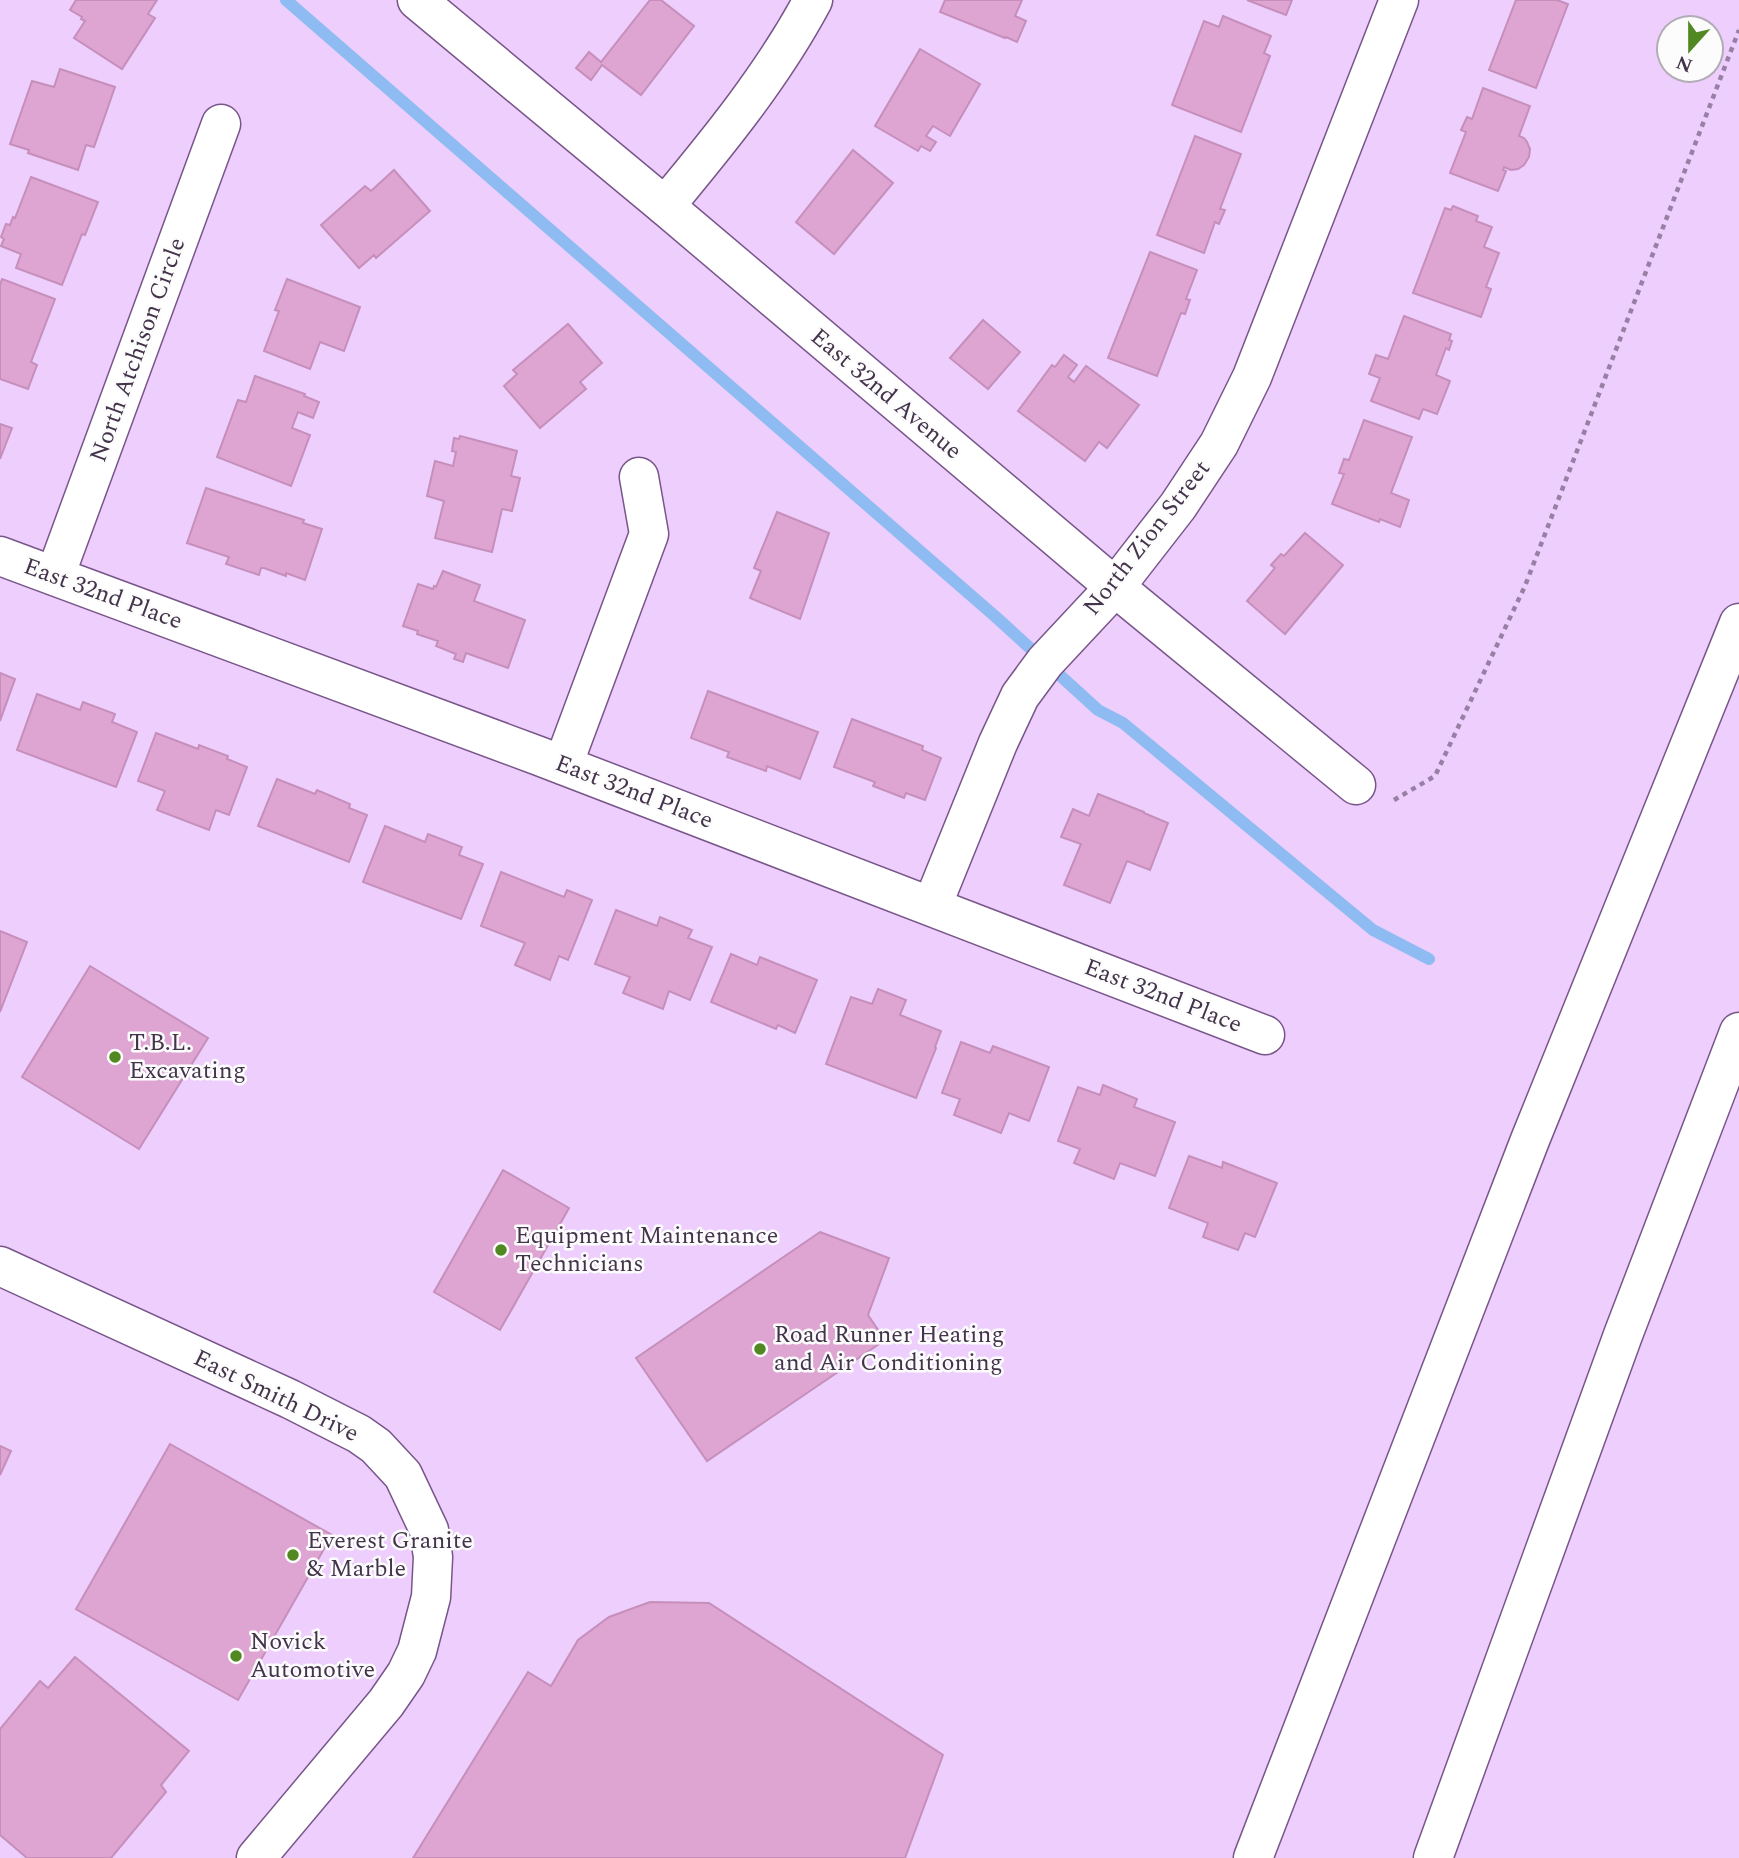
<svg xmlns="http://www.w3.org/2000/svg" width="1739" height="1858" viewBox="0 0 1739 1858" font-family="Spectral,serif">
	<rect width="100%" height="100%" fill="#edcefd"/>
	<g fill="none" stroke-linecap="round" stroke-linejoin="round">
		<!-- stream -->
		<polyline stroke="#8dbbf2" stroke-width="12" points="286,0 997,618 1098,710 1123,723 1373,930 1429,959"/>
	</g>
	<!-- building -->
	<g fill="#dea5d3" stroke="#c68fbb" stroke-width="2">
		<polygon points="76,0 157,0 148,14 155,18 122,69 74,38 85,21 81,19 82,17 70,10"/>
		<polygon points="650,0 661,0 694,26 641,95 602,65 591,80 576,68 589,52 601,62"/>
		<polygon points="945,0 1022,0 1015,16 1026,21 1017,42 1006,37 1005,38 940,12"/>
		<polygon points="1247,0 1292,0 1286,15"/>
		<polygon points="1516,0 1557,0 1568,4 1536,88 1489,70"/>
		<polygon points="1223,16 1271,36 1264,53 1270,56 1241,132 1172,105 1204,21 1219,27"/>
		<polygon points="920,49 980,84 950,136 933,126 926,136 936,142 930,151 921,146 918,151 875,126"/>
		<polygon points="60,69 115,87 94,147 86,145 78,170 28,153 29,150 10,144 32,81 54,87"/>
		<polygon points="1483,88 1530,106 1519,136 1524,138 1527,142 1530,149 1529,157 1524,165 1518,169 1511,170 1504,167 1503,170 1506,171 1498,191 1450,173 1466,132 1461,130 1467,117 1472,119"/>
		<polygon points="1195,136 1241,154 1220,209 1225,210 1219,224 1215,222 1204,253 1157,235"/>
		<polygon points="853,150 893,183 834,254 796,222"/>
		<polygon points="394,170 430,211 376,258 374,255 359,268 321,225 365,186 371,191"/>
		<polygon points="31,177 98,202 85,235 82,234 62,285 16,268 21,254 1,246 4,239 1,237 6,224 10,225 13,217 15,218"/>
		<polygon points="1453,206 1478,216 1476,221 1492,227 1484,247 1499,253 1486,287 1491,289 1481,317 1413,293 1445,208 1451,210"/>
		<polygon points="1150,252 1197,270 1186,299 1190,300 1185,314 1181,313 1157,376 1108,358"/>
		<polygon points="2,279 55,299 31,362 37,365 28,389 0,379 0,285"/>
		<polygon points="287,279 360,307 344,351 320,342 310,369 264,351 279,311 275,310"/>
		<polygon points="1404,316 1451,334 1449,340 1452,341 1449,350 1446,348 1436,375 1450,381 1437,414 1423,409 1419,419 1371,401 1380,378 1369,374 1376,355 1388,359"/>
		<polygon points="983,320 1020,352 988,389 950,358"/>
		<polygon points="568,324 602,363 580,382 586,389 540,428 504,386 517,374 513,370"/>
		<polygon points="1064,355 1077,365 1068,377 1074,382 1086,366 1139,405 1107,448 1099,442 1085,461 1018,411 1052,365 1055,367"/>
		<polygon points="255,376 305,394 304,396 319,402 313,418 298,412 292,428 310,435 291,486 217,457 238,400 246,402"/>
		<polygon points="1364,420 1412,437 1391,493 1409,500 1400,527 1380,519 1379,522 1332,504 1344,474 1339,473 1344,459 1349,460"/>
		<polygon points="0,424 12,428 0,459"/>
		<polygon points="460,436 517,451 511,476 520,478 512,511 502,509 492,552 435,538 444,501 427,496 435,461 453,466 456,452 452,451 454,438 459,439"/>
		<polygon points="206,488 304,520 303,523 322,529 305,580 286,573 286,576 264,568 261,568 259,575 226,564 229,557 187,543"/>
		<polygon points="777,512 829,533 800,619 750,598 761,571 754,568"/>
		<polygon points="1305,533 1343,565 1285,634 1247,601 1275,568 1271,565 1281,554 1284,556"/>
		<polygon points="443,571 480,585 474,601 525,620 508,668 466,653 463,662 454,659 456,654 436,646 438,641 417,634 418,631 403,626 418,584 433,589 434,586 436,587"/>
		<polygon points="0,673 15,679 0,721"/>
		<polygon points="708,691 818,732 800,779 767,766 766,771 727,757 729,752 691,738"/>
		<polygon points="37,694 80,710 83,702 115,714 112,722 137,732 116,787 17,750"/>
		<polygon points="852,719 923,746 922,750 941,758 925,800 906,793 904,798 873,786 875,782 834,767"/>
		<polygon points="156,733 198,749 199,745 228,756 227,759 247,767 229,815 216,810 209,830 157,810 165,791 138,781"/>
		<polygon points="277,779 315,794 317,790 350,804 349,808 367,815 349,862 258,826"/>
		<polygon points="1098,794 1144,812 1144,813 1168,823 1150,870 1127,861 1110,903 1064,885 1081,844 1061,837 1073,809 1089,816"/>
		<polygon points="385,826 425,842 428,834 462,847 459,855 483,864 461,919 363,882"/>
		<polygon points="501,872 564,897 567,890 592,900 568,960 559,956 550,980 515,965 525,943 481,926"/>
		<polygon points="616,910 657,926 660,917 692,930 688,938 712,947 690,1000 669,991 663,1009 623,993 630,977 595,964"/>
		<polygon points="0,931 27,942 0,1012"/>
		<polygon points="731,954 757,965 760,957 817,980 795,1033 778,1025 776,1029 711,1002"/>
		<polygon points="90,966 208,1038 139,1149 22,1077"/>
		<polygon points="878,989 906,1000 900,1015 941,1031 935,1047 936,1048 916,1098 826,1064 851,997 872,1004"/>
		<polygon points="961,1042 990,1053 993,1046 1049,1067 1029,1121 1009,1113 1001,1133 954,1115 960,1099 942,1093"/>
		<polygon points="1103,1085 1137,1099 1134,1107 1175,1122 1155,1176 1120,1163 1114,1179 1074,1163 1080,1149 1058,1141 1078,1087 1100,1095"/>
		<polygon points="1189,1156 1222,1168 1223,1162 1277,1183 1255,1237 1245,1233 1238,1250 1203,1237 1208,1223 1169,1208"/>
		<polygon points="503,1170 569,1208 500,1330 434,1292"/>
		<polygon points="820,1232 889,1258 868,1315 885,1340 707,1461 636,1358"/>
		<polygon points="170,1444 332,1535 238,1700 76,1609"/>
		<polygon points="0,1446 11,1451 0,1475"/>
		<polygon points="650,1602 709,1603 943,1755 905,1858 413,1858 528,1672 551,1686 578,1640 609,1617"/>
		<polygon points="75,1657 189,1751 161,1785 166,1792 111,1858 27,1858 0,1835 0,1729 40,1681 48,1688"/>
	</g>
	<g fill="none" stroke-linecap="round" stroke-linejoin="round">
		<!-- minor casing -->
		<g stroke="#785689" stroke-width="41">
			<g id="minor">
				<polyline points="417,0 665,206 1115,587 1356,785"/>
				<path d="M 665,206 C 719,141 773,75 813,0"/>
				<polyline points="0,556 539,756 1265,1035"/>
				<polyline points="55,576 221,124"/>
				<polyline points="563,765 649,534 639,477"/>
				<polyline points="932,906 998,743 1020,696 1045,662 1115,587 1178,506 1219,444 1252,377 1399,0"/>
				<polyline points="0,1266 290,1399 359,1434 376,1446 403,1475 429,1530 433,1557 431,1597 417,1651 406,1674 386,1703 256,1858"/>
			</g>
		</g>
		<!-- highway casing -->
		<g stroke="#785689" stroke-width="41">
			<g id="highway">
				<polyline points="1253,1858 1530,1140 1739,623"/>
				<polyline points="1433,1858 1623,1335 1739,1032"/>
			</g>
		</g>
		<!-- path -->
		<polyline stroke="#9880a4" stroke-width="4.5" stroke-dasharray="5 5" stroke-linecap="butt" points="1394,800 1435,776 1525,586 1739,30"/>
		<!-- minor -->
		<use href="#minor" stroke="#fff" stroke-width="38"/>
		<!-- highway -->
		<use href="#highway" stroke="#fff" stroke-width="38"/>
	</g>
	<!-- markers -->
	<g fill="#518821" stroke="#fcfcfc" stroke-width="2.5">
		<circle cx="115" cy="1057" r="7"/>
		<circle cx="501" cy="1250" r="7"/>
		<circle cx="760" cy="1349" r="7"/>
		<circle cx="293" cy="1555" r="7"/>
		<circle cx="236" cy="1656" r="7"/>
	</g>
	<g text-anchor="middle" dominant-baseline="central" stroke-width="5" stroke-linejoin="round" paint-order="stroke">
		<!-- street labels -->
		<g font-size="24" fill="#43334b" stroke="#fcfcfc">
			<text transform="translate(138 350) rotate(-70)">North Atchison Circle</text>
			<text transform="translate(886 394) rotate(40)">East 32nd Avenue</text>
			<text transform="translate(1147 538) rotate(-52)">North Zion Street</text>
			<text transform="translate(103 594) rotate(20)">East 32nd Place</text>
			<text transform="translate(634 792) rotate(21)">East 32nd Place</text>
			<text transform="translate(1163 996) rotate(21)">East 32nd Place</text>
			<text transform="translate(276 1396) rotate(26)">East Smith Drive</text>
		</g>
		<!-- poi labels -->
		<g font-size="24" fill="#43334b" stroke="#fcfcfc" text-anchor="start">
			<text x="129" y="1043">T.B.L.<tspan x="129" dy="28">Excavating</tspan></text>
			<text x="515" y="1236">Equipment Maintenance<tspan x="515" dy="28">Technicians</tspan></text>
			<text x="774" y="1335">Road Runner Heating<tspan x="774" dy="28">and Air Conditioning</tspan></text>
			<text x="307" y="1541">Everest Granite<tspan x="307" dy="28">&amp; Marble</tspan></text>
			<text x="250" y="1642">Novick<tspan x="250" dy="28">Automotive</tspan></text>
		</g>
	</g>
	<!-- north arrow -->
	<g transform="translate(1690 49) rotate(201)"><circle r="33" fill="#fcfcfc" stroke="#b2acb5" stroke-width="2"/>
	<path d="M0-5L12 26L0 18L-12 26Z" fill="#518821"/>
	<text y="-10" font-size="19" font-weight="bold" text-anchor="middle" fill="#43334b">N</text>
	</g>
</svg>
